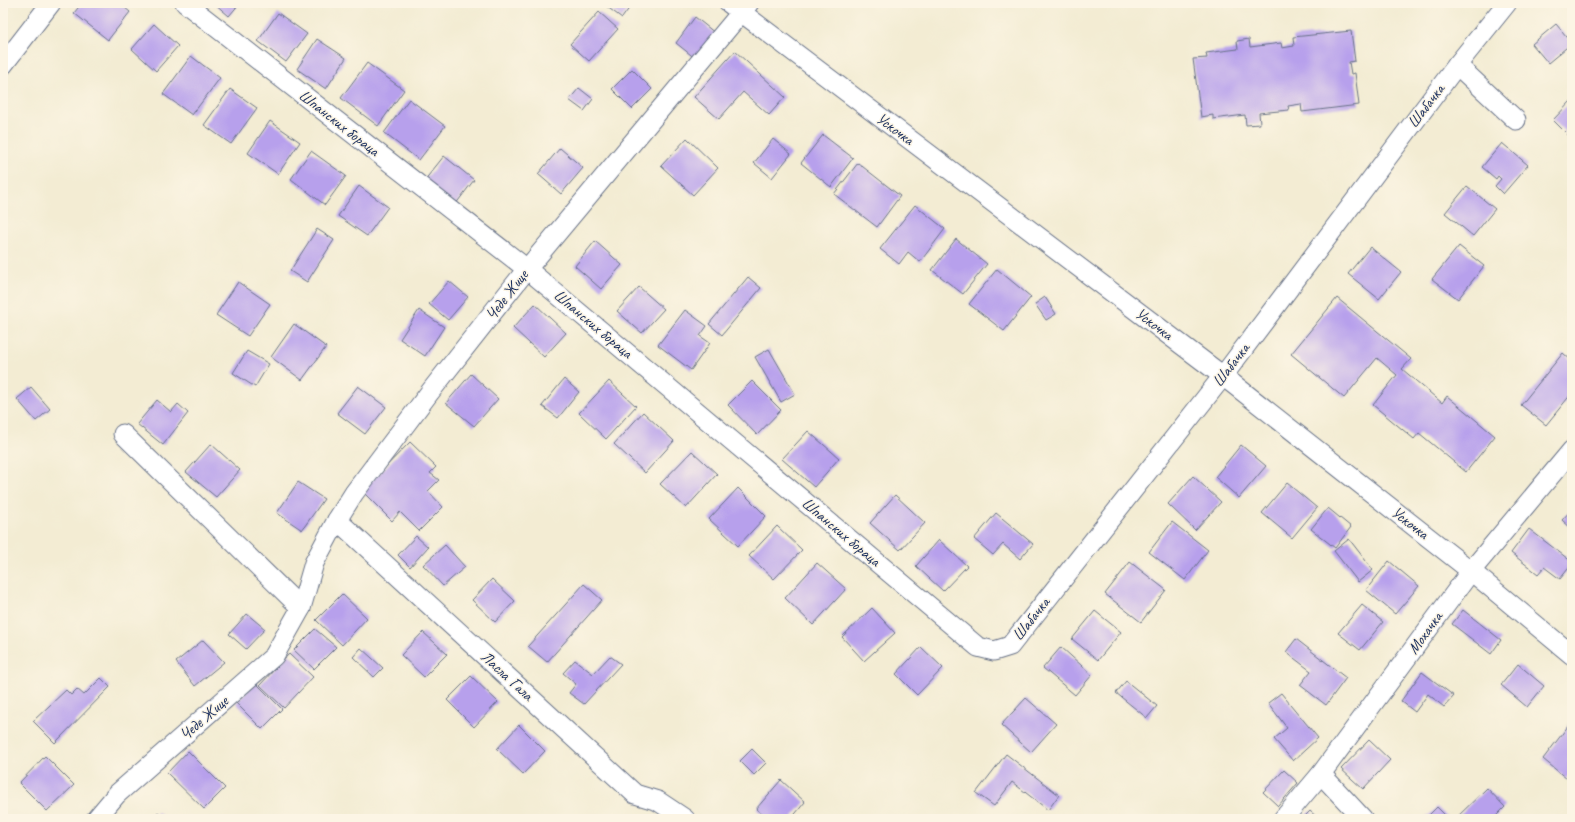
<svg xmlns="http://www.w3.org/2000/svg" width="1575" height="822" viewBox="0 0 1575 822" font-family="Caveat,sans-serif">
	<rect width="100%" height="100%" fill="#fcf5e5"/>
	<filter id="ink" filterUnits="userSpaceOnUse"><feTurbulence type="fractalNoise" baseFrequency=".025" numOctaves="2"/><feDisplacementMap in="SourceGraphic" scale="8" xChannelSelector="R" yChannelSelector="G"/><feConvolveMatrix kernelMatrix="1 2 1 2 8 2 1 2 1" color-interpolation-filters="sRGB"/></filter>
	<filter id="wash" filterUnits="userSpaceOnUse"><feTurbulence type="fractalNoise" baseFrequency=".012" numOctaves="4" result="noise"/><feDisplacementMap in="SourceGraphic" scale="16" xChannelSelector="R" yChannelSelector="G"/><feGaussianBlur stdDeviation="0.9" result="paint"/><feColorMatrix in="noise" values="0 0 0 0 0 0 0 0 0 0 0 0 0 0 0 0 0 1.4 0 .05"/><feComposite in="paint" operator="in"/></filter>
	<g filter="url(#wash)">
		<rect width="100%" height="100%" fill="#f3ecd3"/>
		<g id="blocks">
			<!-- building -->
			<g fill="#b7a0ec">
				<polygon points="82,3 119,3 130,12 108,40 74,13"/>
				<polygon points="214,3 240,3 229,16"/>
				<polygon points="602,3 633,3 622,18"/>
				<polygon points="599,12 618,29 589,61 570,44"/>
				<polygon points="278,13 307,34 286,62 258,41"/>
				<polygon points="695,17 715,33 696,59 676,43"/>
				<polygon points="154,24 178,46 156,71 132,49"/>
				<polygon points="1556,24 1572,43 1548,63 1532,44"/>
				<polygon points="1351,31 1355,61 1349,62 1351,74 1355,73 1359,105 1302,112 1301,104 1288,106 1289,110 1259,113 1260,124 1246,125 1245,115 1213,119 1213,115 1201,117 1193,59 1207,58 1206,53 1238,49 1237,41 1249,39 1250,47 1281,43 1282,48 1294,46 1293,37"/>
				<polygon points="317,39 346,58 326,89 297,69"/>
				<polygon points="735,51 785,97 769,115 743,92 719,119 694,97"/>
				<polygon points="191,56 220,78 192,115 163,94"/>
				<polygon points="367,63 404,90 378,126 341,98"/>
				<polygon points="632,69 652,89 632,109 612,89"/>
				<polygon points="579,88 593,99 584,111 569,100"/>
				<polygon points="230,89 257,108 231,144 204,125"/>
				<polygon points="409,99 445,126 419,160 384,133"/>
				<polygon points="1572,100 1572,139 1553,120"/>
				<polygon points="270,121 300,142 278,174 248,153"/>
				<polygon points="823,135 853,158 831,187 801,163"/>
				<polygon points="687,138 718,168 693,195 661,166"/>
				<polygon points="773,139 791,154 772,178 754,163"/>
				<polygon points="1502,143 1528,165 1503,194 1495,186 1501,179 1498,176 1496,179 1482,167"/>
				<polygon points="560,148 583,168 561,194 538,174"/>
				<polygon points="311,151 346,176 325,205 291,179"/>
				<polygon points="444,156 474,180 455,205 424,181"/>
				<polygon points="858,163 900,196 877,227 834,194"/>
				<polygon points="359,186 388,207 367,236 338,216"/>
				<polygon points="1467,186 1495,209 1473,236 1445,213"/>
				<polygon points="915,205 945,229 920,262 908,252 899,264 880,249"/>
				<polygon points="317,229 334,240 307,282 290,271"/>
				<polygon points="956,239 987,264 963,294 932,270"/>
				<polygon points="595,241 622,265 601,289 575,266"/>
				<polygon points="1459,246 1484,266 1458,299 1432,279"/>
				<polygon points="1370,247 1401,272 1379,299 1348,274"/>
				<polygon points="997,269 1031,297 1004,331 969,304"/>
				<polygon points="748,277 761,288 722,335 709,324"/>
				<polygon points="449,281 468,297 448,320 429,304"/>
				<polygon points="238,282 270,304 248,336 216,315"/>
				<polygon points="639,287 664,309 642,333 617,311"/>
				<polygon points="1045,297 1056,314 1046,320 1035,304"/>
				<polygon points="1337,298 1411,359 1402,369 1442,403 1447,396 1495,436 1466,472 1419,433 1414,439 1373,405 1397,375 1377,358 1344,398 1291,354"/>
				<polygon points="535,304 566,333 544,357 513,328"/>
				<polygon points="419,310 444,327 425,356 400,339"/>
				<polygon points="685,310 707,326 700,336 710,343 691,370 658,345"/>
				<polygon points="294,324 326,347 302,380 271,357"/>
				<polygon points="769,349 795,394 781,402 755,357"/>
				<polygon points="247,351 269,364 255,387 233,373"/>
				<polygon points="1563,353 1572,361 1572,393 1546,425 1521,405"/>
				<polygon points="471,374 498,399 474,426 446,403"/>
				<polygon points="564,379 579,392 558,418 542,406"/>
				<polygon points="609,381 636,406 606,439 579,413"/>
				<polygon points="752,381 781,410 757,435 728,405"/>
				<polygon points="358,386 386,407 365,434 337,413"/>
				<polygon points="31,387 50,409 36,421 17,399"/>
				<polygon points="157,400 171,412 178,404 188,413 163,445 137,424"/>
				<polygon points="643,412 674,441 645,473 614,444"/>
				<polygon points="808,431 839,458 814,487 782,459"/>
				<polygon points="410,442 436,467 430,473 439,480 428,491 443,507 419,531 400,512 392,521 362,491"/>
				<polygon points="211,444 240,470 216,497 186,472"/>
				<polygon points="1241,445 1266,466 1239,498 1215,477"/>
				<polygon points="692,451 717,474 686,508 660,484"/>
				<polygon points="1193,476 1221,502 1195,530 1168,504"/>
				<polygon points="298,482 324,499 302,530 277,513"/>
				<polygon points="1287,483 1317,508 1292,538 1262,513"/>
				<polygon points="738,488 766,516 738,546 709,519"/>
				<polygon points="895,495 925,523 900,550 870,523"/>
				<polygon points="1328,508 1351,527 1335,548 1311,529"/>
				<polygon points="1572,509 1572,529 1562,520"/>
				<polygon points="996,513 1033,544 1020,559 1003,544 993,555 974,539"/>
				<polygon points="1172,522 1208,550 1185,580 1149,552"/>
				<polygon points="777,526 802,550 774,579 749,556"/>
				<polygon points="1529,529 1572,562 1572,564 1560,579 1544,567 1538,574 1511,553"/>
				<polygon points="416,536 428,547 410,567 398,555"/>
				<polygon points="1349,539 1373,570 1358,582 1334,551"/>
				<polygon points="939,540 967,566 943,591 916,566"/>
				<polygon points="445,545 465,567 443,586 423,565"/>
				<polygon points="1389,561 1419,586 1395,614 1366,590"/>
				<polygon points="1130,562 1166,590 1141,622 1105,594"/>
				<polygon points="817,563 846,589 813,625 785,598"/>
				<polygon points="492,579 515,601 495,622 472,600"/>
				<polygon points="584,584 602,600 547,662 528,646"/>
				<polygon points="342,594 367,618 342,645 316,620"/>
				<polygon points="1362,605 1383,622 1360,650 1338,633"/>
				<polygon points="872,608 895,633 864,661 842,637"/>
				<polygon points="1463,610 1501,640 1491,654 1452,624"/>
				<polygon points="1095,611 1121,632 1098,660 1072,639"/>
				<polygon points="247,614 265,629 246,649 229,634"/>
				<polygon points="315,629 336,647 314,669 294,650"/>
				<polygon points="423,632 447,654 424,677 401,655"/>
				<polygon points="1296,639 1346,678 1326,705 1300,685 1311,671 1286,652"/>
				<polygon points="203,640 224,662 195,686 176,662"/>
				<polygon points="921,647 943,668 917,695 896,674"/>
				<polygon points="1061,647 1092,675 1075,695 1043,668"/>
				<polygon points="361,648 383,668 374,677 353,657"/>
				<polygon points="289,654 313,677 284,708 260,685"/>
				<polygon points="610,656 621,664 584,704 569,693 576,684 563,673 575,660 593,674"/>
				<polygon points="1518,664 1544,686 1527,707 1501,685"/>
				<polygon points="1422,672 1454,696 1444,707 1428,694 1415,712 1401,701"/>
				<polygon points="471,676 498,702 474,727 447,700"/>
				<polygon points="101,678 110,687 55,743 33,721 66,690 71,695 77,689 84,695"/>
				<polygon points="1126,681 1157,706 1147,718 1116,693"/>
				<polygon points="256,683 282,709 262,729 236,703"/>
				<polygon points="1281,693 1318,738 1293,761 1274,739 1287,728 1268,703"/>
				<polygon points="1026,698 1056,724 1031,752 1001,725"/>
				<polygon points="1572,721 1572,772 1567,779 1543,759"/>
				<polygon points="519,725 545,751 523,774 497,749"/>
				<polygon points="1369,740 1390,760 1363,789 1341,769"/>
				<polygon points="752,749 766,763 754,775 740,761"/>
				<polygon points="188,751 225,788 204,809 167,773"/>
				<polygon points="1006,754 1059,795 1048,810 1012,782 994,806 976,793"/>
				<polygon points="45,756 74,785 47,811 19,783"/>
				<polygon points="1284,770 1298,783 1278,806 1263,792"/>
				<polygon points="781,780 805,802 791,819 768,819 756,809"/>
				<polygon points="1487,788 1505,807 1493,819 1455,819"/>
				<polygon points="1437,807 1449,819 1425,819"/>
				<polygon points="1310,811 1319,819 1302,819"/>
				<polygon points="158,812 165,819 152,819"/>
			</g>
		</g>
	</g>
	<g filter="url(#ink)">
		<use href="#blocks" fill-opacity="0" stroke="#677187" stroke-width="1"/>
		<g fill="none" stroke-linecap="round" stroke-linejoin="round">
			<!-- street casing -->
			<g stroke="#677187" stroke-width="21">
				<g id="street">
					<polyline points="185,3 527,269 978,647 994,651 1010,646 1223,376 1457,65 1507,3"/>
					<polyline points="729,3 1223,376 1471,571 1572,655"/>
					<polyline points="3,65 51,3"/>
					<polyline points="1457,65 1516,120"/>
					<polyline points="123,434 301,608"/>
					<polyline points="337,520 635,794 658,801 685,819"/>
					<polyline points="1321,774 1363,819"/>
					<polyline points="96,819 117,794 274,656 301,608 314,563 337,520 354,493 430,392 527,269 749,3"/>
					<polyline points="1283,819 1321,774 1471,571 1572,450"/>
				</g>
			</g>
			<!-- street -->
			<use href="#street" stroke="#fff" stroke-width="19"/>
		</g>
	</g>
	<g text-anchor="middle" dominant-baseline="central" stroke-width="3" stroke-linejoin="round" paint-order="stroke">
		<!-- street labels -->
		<g font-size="16" fill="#1b2f5e" stroke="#fcf5e5">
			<text transform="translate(1426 106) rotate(-53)">Шабачка</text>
			<text transform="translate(339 123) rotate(38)">Шпанских бораца</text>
			<text transform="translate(895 129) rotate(37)">Ускочка</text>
			<text transform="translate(507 295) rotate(-52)">Чеде Жице</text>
			<text transform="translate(593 324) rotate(40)">Шпанских бораца</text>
			<text transform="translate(1154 324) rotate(37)">Ускочка</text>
			<text transform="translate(1231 365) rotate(-53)">Шабачка</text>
			<text transform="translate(1410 523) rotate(38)">Ускочка</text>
			<text transform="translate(841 532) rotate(40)">Шпанских бораца</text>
			<text transform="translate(1031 619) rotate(-52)">Шабачка</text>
			<text transform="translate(1425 633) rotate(-54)">Мохачка</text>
			<text transform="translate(507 676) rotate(43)">Ласла Гала</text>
			<text transform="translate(204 718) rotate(-41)">Чеде Жице</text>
		</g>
	</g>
	<!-- margin -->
	<rect width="1575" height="822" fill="none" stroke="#fcf5e5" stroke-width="16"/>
</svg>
